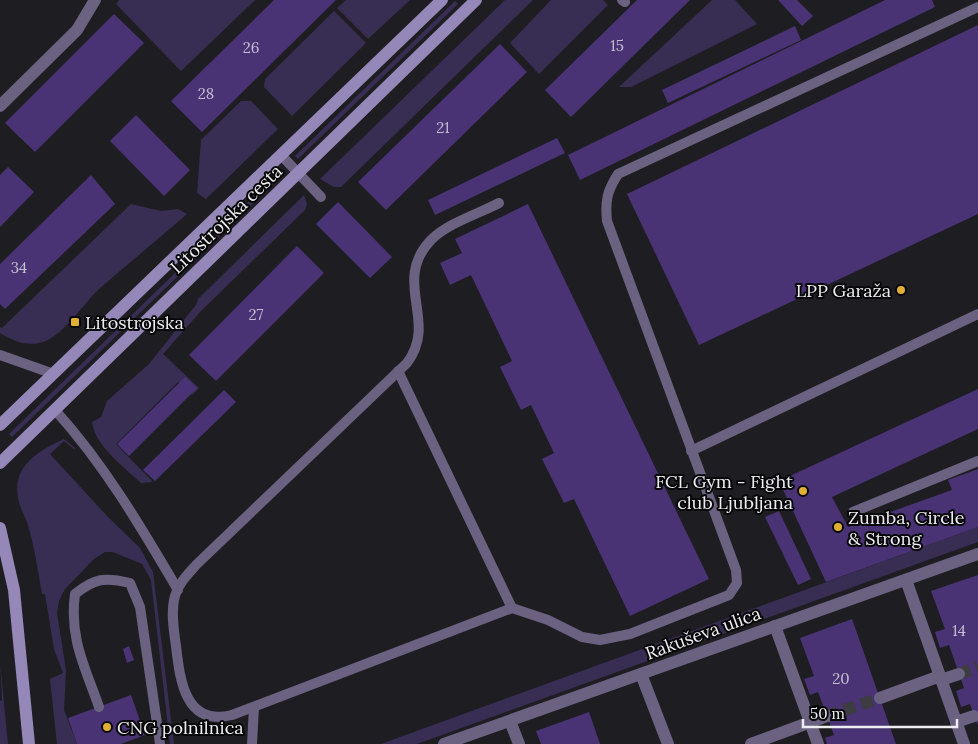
<svg xmlns="http://www.w3.org/2000/svg" width="978" height="744" viewBox="0 0 978 744" font-family="Lora,serif">
	<rect width="100%" height="100%" fill="#1e1d22"/>
	<!-- green -->
	<g fill="#382d53">
		<polygon points="119,0 255,0 181,71 116,4"/>
		<polygon points="346,0 410,0 368,39 337,8"/>
		<polygon points="505,0 533,0 341,187 334,187 320,179"/>
		<polygon points="551,0 603,0 608,5 539,74 510,43"/>
		<polygon points="712,0 735,0 757,24 631,87 619,87"/>
		<polygon points="455,1 458,4 298,159 295,156"/>
		<polygon points="334,11 366,43 292,116 264,87 265,79"/>
		<polygon points="241,101 251,101 278,129 206,199 197,193 201,140"/>
		<polygon points="271,180 274,183 12,437 9,434"/>
		<path d="M 304,195 L 307,204 L 305,210 L 200,312 L 163,354 L 199,388 L 192,395 L 178,382 L 116,444 L 153,482 L 141,483 C 124,467 95,446 92,422 L 101,417 L 107,401 L 149,364 L 196,305 L 198,299 Z"/>
		<path d="M 131,204 L 161,211 L 178,209 L 187,214 C 158,239 128,264 99,289 C 83,304 64,335 43,342 C 27,347 13,341 0,333 L 0,327 L 2,328 Z"/>
		<path d="M 64,439 L 75,448 L 74,449 L 64,441 L 50,454 L 107,516 L 140,548 L 153,572 L 174,744 L 170,744 L 151,580 L 142,564 L 113,552 L 105,552 L 94,559 L 65,589 L 59,601 L 57,613 L 66,670 L 64,710 L 77,744 L 57,744 L 50,679 L 63,673 L 54,649 L 45,594 L 42,594 C 38,570 34,545 27,522 C 24,514 19,506 18,497 C 12,466 40,450 64,439 Z"/>
		<polygon points="978,527 978,542 417,744 381,744"/>
		<polygon points="0,659 0,662 8,744 0,744 0,701 2,700"/>
	</g>
	<!-- building -->
	<g fill="#493374">
		<polygon points="274,0 336,0 202,132 171,101"/>
		<polygon points="637,0 690,0 571,117 545,90"/>
		<polygon points="778,0 797,0 813,16 802,26"/>
		<polygon points="885,0 932,0 935,7 580,180 568,155"/>
		<polygon points="114,14 144,43 35,152 5,123"/>
		<polygon points="978,25 978,214 699,345 627,194"/>
		<polygon points="795,26 801,40 668,103 662,90"/>
		<polygon points="500,44 527,72 386,210 358,182"/>
		<polygon points="136,115 190,170 164,196 110,141"/>
		<polygon points="557,138 565,153 435,215 428,200"/>
		<polygon points="8,167 34,192 0,227 0,175"/>
		<polygon points="91,175 115,204 5,309 0,304 0,264"/>
		<polygon points="338,202 392,257 370,278 316,224"/>
		<polygon points="528,204 709,579 630,616 574,499 564,503 542,459 554,453 531,405 521,410 500,367 512,361 471,275 450,285 440,263 462,253 455,239"/>
		<polygon points="297,246 324,273 216,381 189,355"/>
		<polygon points="185,377 197,388 129,456 117,444"/>
		<polygon points="978,389 978,429 832,497 848,527 952,490 948,480 978,469 978,527 826,582 779,481"/>
		<polygon points="224,390 236,402 155,481 143,470"/>
		<polygon points="779,511 811,579 798,585 765,517"/>
		<polygon points="978,575 978,726 970,704 961,707 956,691 964,688 949,645 940,648 935,632 945,629 931,591"/>
		<polygon points="852,619 896,744 827,744 825,738 834,735 818,692 810,695 804,679 814,676 800,638"/>
		<polygon points="129,646 134,660 127,663 123,649"/>
		<polygon points="131,695 145,735 121,744 77,744 68,718"/>
		<polygon points="589,712 600,744 541,744 536,731"/>
	</g>
	<g fill="none" stroke-linecap="round" stroke-linejoin="round">
		<!-- street-tunnel -->
		<g stroke="#3d3c41" stroke-width="12" stroke-dasharray="12 6" stroke-linecap="butt">
			<polyline points="959,674 978,667"/>
			<polyline points="827,716 880,698"/>
		</g>
		<!-- lane -->
		<g stroke="#6a6280" stroke-width="10">
			<polyline points="622,0 625,2"/>
			<polyline points="281,155 321,197"/>
			<path d="M 499,203 C 478,214 448,223 431,240 C 391,282 439,321 407,363 L 197,564 C 187,575 177,585 174,600 C 171,615 174,631 176,646 C 180,680 185,727 232,715 L 512,608 L 548,620 L 582,637 L 600,640 L 630,634 L 729,595 L 737,583 L 736,570 L 607,221 C 605,201 607,191 618,174 L 978,7"/>
			<polyline points="0,355 51,373"/>
			<polyline points="398,371 512,608"/>
			<path d="M 55,410 C 104,464 141,527 178,590"/>
			<polyline points="691,451 978,314"/>
			<polyline points="853,512 978,461"/>
			<path d="M 99,707 C 85,667 69,638 75,594 C 95,578 105,577 130,583 L 140,607 L 160,744"/>
			<polyline points="252,744 254,707"/>
		</g>
		<!-- street -->
		<g stroke="#6a6280" stroke-width="12">
			<polyline points="0,106 77,30 95,0"/>
			<polyline points="906,580 964,744"/>
			<polyline points="775,626 818,744"/>
			<polyline points="641,674 668,744"/>
			<polyline points="941,680 959,674"/>
			<polyline points="880,698 940,676"/>
			<polyline points="510,721 519,744"/>
			<polyline points="956,722 974,716"/>
			<polyline points="444,744 978,554"/>
			<polyline points="751,744 827,716"/>
		</g>
		<!-- secondary -->
		<g stroke="#9588b9" stroke-width="12">
			<polyline points="0,425 442,0"/>
			<polyline points="0,463 476,0"/>
			<polyline points="0,528 14,590 29,744"/>
		</g>
	</g>
	<!-- markers -->
	<g fill="#e0b034" stroke="#08080a" stroke-width="2">
		<circle cx="901" cy="290" r="5"/>
		<rect x="70" y="317" width="10" height="10" rx="2.5"/>
		<circle cx="803" cy="491" r="5"/>
		<circle cx="838" cy="527" r="5"/>
		<circle cx="107" cy="727" r="5"/>
	</g>
	<g text-anchor="middle" dominant-baseline="central" stroke-width="4" stroke-linejoin="round" paint-order="stroke">
		<!-- number labels -->
		<g font-size="15" fill="#c5bed2">
			<text x="617" y="45">15</text>
			<text x="251" y="47">26</text>
			<text x="206" y="93">28</text>
			<text x="443" y="127">21</text>
			<text x="19" y="267">34</text>
			<text x="256" y="314">27</text>
			<text x="959" y="630">14</text>
			<text x="841" y="678">20</text>
		</g>
		<!-- street labels -->
		<g font-size="18" fill="#eeedf1" stroke="#08080a">
			<text transform="translate(226 219) rotate(-44)">Litostrojska cesta</text>
			<text transform="translate(703 633) rotate(-20)">Rakuševa ulica</text>
		</g>
		<!-- poi labels -->
		<g font-size="18" fill="#eeedf1" stroke="#08080a" text-anchor="start">
			<text x="891" y="290" text-anchor="end">LPP Garaža</text>
			<text x="85" y="322">Litostrojska</text>
			<text x="793" y="481" text-anchor="end">FCL Gym - Fight<tspan x="793" dy="21">club Ljubljana</tspan></text>
			<text x="848" y="517">Zumba, Circle<tspan x="848" dy="21">&amp; Strong</tspan></text>
			<text x="117" y="727">CNG polnilnica</text>
		</g>
	</g>
	<!-- scale -->
	<path d="M803 719v8h154v-8" fill="none" stroke="#eeedf1" stroke-width="2.5"/>
	<text x="810" y="719" font-size="15" fill="#eeedf1" stroke="#08080a" stroke-width="4" paint-order="stroke">50 m</text>
</svg>
